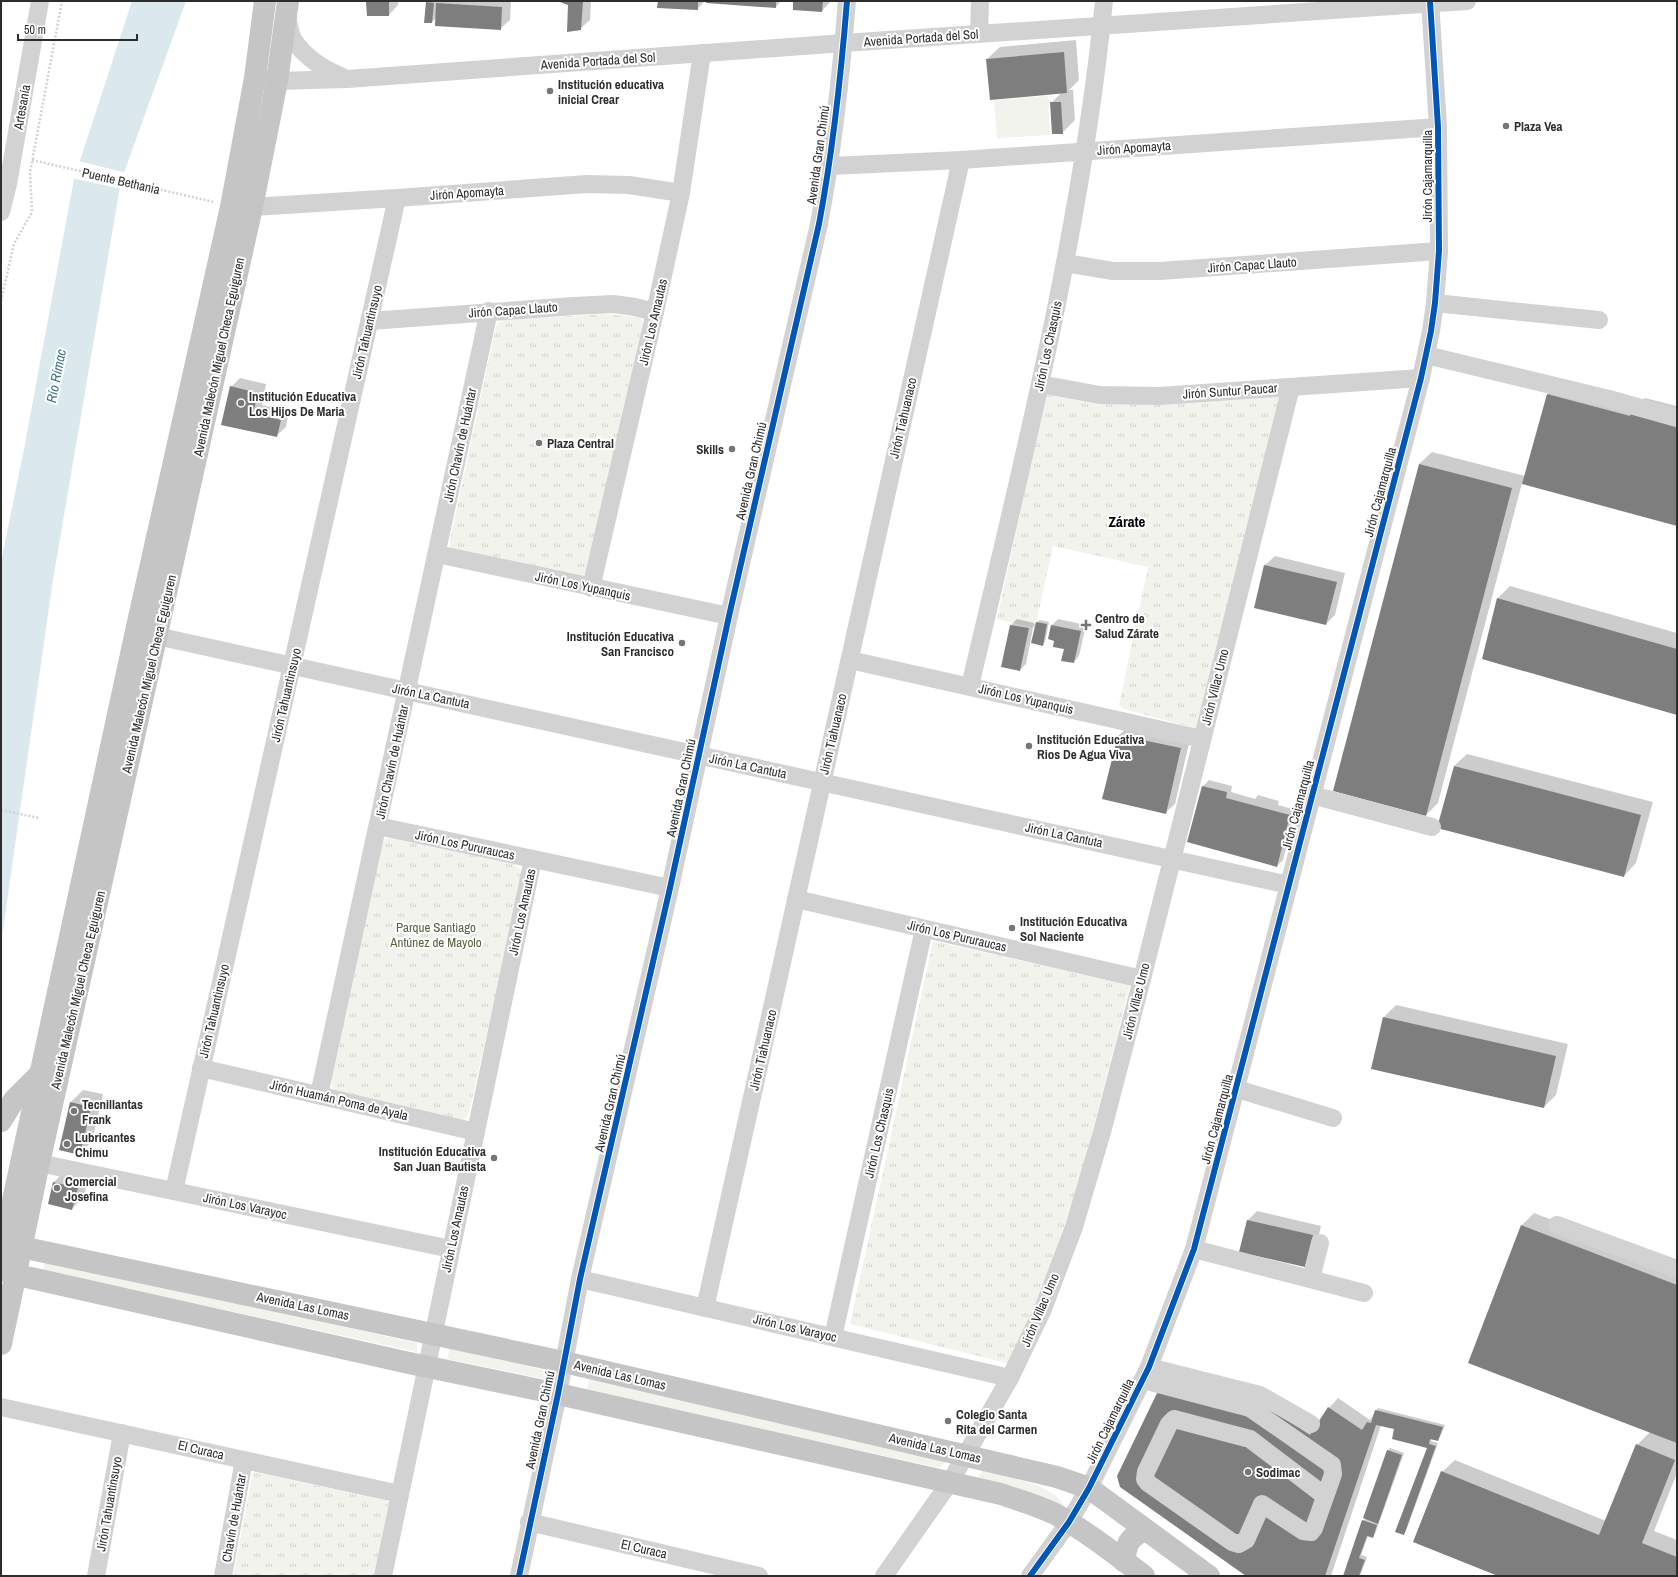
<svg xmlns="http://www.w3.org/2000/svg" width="1678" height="1577" viewBox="0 0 1678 1577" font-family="'Archivo Narrow',sans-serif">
	<defs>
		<pattern id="park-tufts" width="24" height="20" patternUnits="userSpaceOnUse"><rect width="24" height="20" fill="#f1f3ec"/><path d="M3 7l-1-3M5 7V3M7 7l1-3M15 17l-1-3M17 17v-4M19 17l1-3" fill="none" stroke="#cfd1cb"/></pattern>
	</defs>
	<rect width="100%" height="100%" fill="#fff"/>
	<!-- grass -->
	<g fill="#f1f3ec">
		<polygon points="1048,96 1050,135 997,138 994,100"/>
		<polygon points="45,1261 417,1343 417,1352 43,1270"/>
		<polygon points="450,1348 552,1372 550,1380 447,1359"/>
		<polygon points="589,1379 947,1460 940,1468 587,1390"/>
		<polygon points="984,1469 1039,1486 1055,1495 1069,1510 977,1478"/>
	</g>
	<!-- park -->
	<g fill="url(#park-tufts)">
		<polygon points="606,314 637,317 641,318 643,323 588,572 584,578 450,549 450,540 496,326 500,322 505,320"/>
		<polygon points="1046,394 1094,401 1282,395 1198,729 1124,709 1119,705 1148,567 1053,546 1035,628 997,619"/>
		<polygon points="395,838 513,864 520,869 522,877 469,1113 465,1119 459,1121 338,1092 332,1087 331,1079 382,846 386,839"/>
		<polygon points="933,941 1130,985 1079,1183 1047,1275 1010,1364 850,1324"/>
		<polygon points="253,1472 390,1501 375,1576 233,1576"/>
	</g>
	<!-- water -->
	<polygon fill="#dbe9ee" points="132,1 186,1 121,181 52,586 1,944 1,562 24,449 74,179"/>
	<!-- pier -->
	<polygon fill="#fff" points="78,161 127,173 122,189 72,178"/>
	<!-- shadow -->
	<g fill="#0003">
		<polygon points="369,1 398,1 398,5 389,15 367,3"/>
		<polygon points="428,1 511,1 510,20 500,29 436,18 432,22 427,3"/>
		<polygon points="560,1 591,1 590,20 580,29 569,5"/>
		<polygon points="659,1 705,1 697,9"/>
		<polygon points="707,1 781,1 776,7"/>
		<polygon points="794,1 831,1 822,11"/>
		<polygon points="1076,40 1079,80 1069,90 1073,90 1075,120 1062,133 1051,103 1061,93 987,59 1000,47"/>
		<polygon points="240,378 266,384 262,405 289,411 286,427 276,436 223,424 231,387"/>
		<polygon points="1560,382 1639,403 1645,398 1677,406 1677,525 1522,483 1438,803 1426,815 1419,464 1432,452 1525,476 1548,394"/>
		<polygon points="1275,556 1345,573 1335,615 1326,624 1265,565"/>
		<polygon points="1510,586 1677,633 1677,714 1483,659 1498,598"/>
		<polygon points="1017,619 1034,623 1026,664 1020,670 1002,666 1011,625"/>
		<polygon points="1058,619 1086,625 1079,656 1074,662 1065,648 1055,640 1049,638 1052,625"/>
		<polygon points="1040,620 1049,622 1045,642 1042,645 1037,622"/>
		<polygon points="1128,727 1190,739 1175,804 1165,813 1118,736"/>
		<polygon points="1467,754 1653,802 1636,863 1624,876 1454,766"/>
		<polygon points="1209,780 1232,786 1231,792 1255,799 1258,795 1279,801 1278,805 1296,810 1283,860 1277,866 1188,841 1203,786"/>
		<polygon points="1396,1005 1568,1044 1556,1095 1544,1107 1383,1018"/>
		<polygon points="83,1090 103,1094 92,1141 80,1154 60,1149 71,1102"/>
		<polygon points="66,1170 89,1176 84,1196 72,1209 54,1182"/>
		<polygon points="1257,1211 1321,1226 1314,1256 1247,1221"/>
		<polygon points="1534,1213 1677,1268 1677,1473 1654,1531 1677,1540 1677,1576 1500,1576 1442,1472 1455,1460 1606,1521 1637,1445 1650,1432 1522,1225"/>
		<polygon points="1160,1390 1317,1425 1329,1408 1338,1398 1370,1420 1378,1408 1445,1425 1440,1437 1437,1440 1432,1438 1431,1441 1438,1443 1406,1531 1403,1534 1428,1447 1395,1429 1381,1425 1331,1576 1248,1576"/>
		<polygon points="1390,1448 1404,1453 1380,1520 1378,1522 1379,1523 1375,1534 1372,1537 1368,1536 1361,1555 1367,1557 1360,1576 1344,1576 1363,1521 1366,1518 1387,1451"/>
	</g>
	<!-- building -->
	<g fill="#7e7e7e">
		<polygon points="557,1 583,1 581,30 567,32 568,5"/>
		<polygon points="658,1 698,1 698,10 657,8"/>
		<polygon points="706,1 776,1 776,8 706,3"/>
		<polygon points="793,1 823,1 822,12 793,10"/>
		<polygon points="366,2 389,2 389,16 367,16"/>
		<polygon points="426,2 434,3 432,23 424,23"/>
		<polygon points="436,3 502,7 501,30 435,26"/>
		<polygon points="1064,52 1067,93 990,100 986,59"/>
		<polygon points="1050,102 1061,102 1063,134 1052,134"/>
		<polygon points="230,386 258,393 253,414 281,420 277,437 221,425"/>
		<polygon points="1547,394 1630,416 1632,409 1677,422 1677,526 1522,484"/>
		<polygon points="1419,464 1512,488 1426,816 1333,791"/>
		<polygon points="1264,565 1337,582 1326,625 1254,608"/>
		<polygon points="1497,598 1677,649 1677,715 1482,659"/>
		<polygon points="1036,622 1047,624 1043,646 1031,643"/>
		<polygon points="1010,625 1029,628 1020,671 1001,667"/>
		<polygon points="1051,625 1081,631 1074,663 1061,661 1064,649 1053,647 1054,641 1048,639"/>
		<polygon points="1118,735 1181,748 1166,814 1102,799"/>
		<polygon points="1454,766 1641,815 1624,877 1437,828"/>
		<polygon points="1202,786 1227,792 1226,798 1290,815 1277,867 1187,842"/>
		<polygon points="1383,1017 1556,1056 1544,1108 1371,1069"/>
		<polygon points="70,1102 91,1107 80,1155 59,1150"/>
		<polygon points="53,1182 78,1188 72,1210 48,1204"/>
		<polygon points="1247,1220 1313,1235 1305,1267 1239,1252"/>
		<polygon points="1521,1225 1677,1285 1677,1443 1468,1363"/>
		<polygon points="1159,1389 1257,1401 1310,1435 1328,1407 1362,1430 1367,1422 1371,1423 1375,1410 1443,1427 1438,1441 1430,1439 1429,1444 1436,1446 1404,1535 1395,1532 1427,1448 1392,1439 1394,1429 1376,1425 1325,1576 1246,1576 1120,1487 1117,1476"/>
		<polygon points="1636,1444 1675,1460 1642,1543 1677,1557 1677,1576 1498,1576 1413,1542 1441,1471 1599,1535"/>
		<polygon points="1387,1450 1402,1455 1378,1524 1363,1518"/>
		<polygon points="1362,1520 1377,1525 1373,1538 1367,1536 1359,1558 1365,1560 1359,1576 1343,1576"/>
	</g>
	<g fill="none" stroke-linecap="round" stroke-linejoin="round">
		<!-- path -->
		<g stroke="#d2d2d2" stroke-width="2.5" stroke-dasharray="2 2" stroke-linecap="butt">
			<polyline points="32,160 214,202"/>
			<polyline points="1,301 14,244 32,212 30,173 62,1"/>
			<polyline points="1,810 39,818"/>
		</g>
		<!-- minor -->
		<g stroke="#d2d2d2" stroke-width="18">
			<path d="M 287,17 C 289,24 290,33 293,39 C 305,58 323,69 343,77"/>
			<polyline points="979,34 980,1"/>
			<polyline points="265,79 277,81 347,79 844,43 1467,1"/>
			<polyline points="830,166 961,160 1438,127"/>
			<polyline points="252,207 397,198 587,184 629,185 681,193"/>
			<polyline points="1,212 8,184 40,1"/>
			<polyline points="1065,263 1113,271 1160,271 1439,251"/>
			<polyline points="1435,303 1599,320"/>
			<polyline points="370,321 574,306 613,304 635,307 655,312"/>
			<polyline points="1426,355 1609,399 1677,418"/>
			<polyline points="1040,384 1100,395 1159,396 1421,378"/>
			<polyline points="437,554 729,616"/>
			<polyline points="591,588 655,312 681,193 702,53"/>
			<polyline points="143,633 1289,885"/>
			<polyline points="850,660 1202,739"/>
			<path d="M 970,686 C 1023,460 1081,233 1104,1"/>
			<polyline points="1312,795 1432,827"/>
			<polyline points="378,826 670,888"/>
			<polyline points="796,899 1142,979"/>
			<polyline points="201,1068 476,1132"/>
			<polyline points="1237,1089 1333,1118"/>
			<polyline points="319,1095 489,311"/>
			<polyline points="39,1163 451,1249"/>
			<polyline points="174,1191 397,198"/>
			<polyline points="1557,1225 1677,1269"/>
			<polyline points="1194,1249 1364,1293"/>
			<polyline points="580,1279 1010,1378"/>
			<polyline points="1311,1279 1320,1243"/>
			<polyline points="705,1308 961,160"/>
			<polyline points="833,1337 924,929"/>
			<polyline points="1149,1367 1260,1395 1311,1424"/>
			<polyline points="1143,1380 1250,1408 1332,1465 1333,1474 1331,1480 1314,1528 1311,1532 1303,1531 1262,1504 1246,1540 1239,1544 1232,1542 1148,1483 1145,1479 1146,1472 1169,1424 1174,1419 1250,1439 1325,1496"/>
			<polyline points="1,1407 400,1494"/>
			<polyline points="529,1522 759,1576"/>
			<polyline points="96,1576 122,1433"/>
			<polyline points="223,1576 244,1460"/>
			<polyline points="383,1576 533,859"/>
			<path d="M 519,1576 L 558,1394 L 580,1279 L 670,888 L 729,616 L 819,224 C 833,150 841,76 847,1"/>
			<polyline points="884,1576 950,1482 1010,1378 1043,1309 1074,1227 1102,1132 1142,979 1291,387"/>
			<polyline points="1030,1576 1069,1522 1089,1488 1149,1367 1194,1249 1421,378 1431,331 1435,303 1439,251 1438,127 1430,1"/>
		</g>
		<!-- major -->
		<g stroke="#c5c5c5" stroke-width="22">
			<polyline points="1,1121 14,1100 41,1073"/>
			<polyline points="6,1248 21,1247 564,1362 1057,1477 1089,1488 1209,1576"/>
			<polyline points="1,1256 136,631 231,207 255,78 265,1"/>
			<path d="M 1,1269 L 15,1275 L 31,1278 L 409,1363 L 558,1394 L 1001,1494 C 1018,1500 1036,1505 1053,1513 C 1085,1530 1115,1554 1144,1576"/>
			<polyline points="1,1344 39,1163 252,207 277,81 288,1"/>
			<path d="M 1124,1561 C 1127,1543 1128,1538 1145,1530"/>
		</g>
		<!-- cycleway casing -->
		<g stroke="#fff" stroke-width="8">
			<g id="cycleway">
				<path d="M 519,1576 L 558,1394 L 580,1279 L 670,888 L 729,616 L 819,224 C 833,150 841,76 847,1"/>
				<polyline points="1030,1576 1069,1522 1089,1488 1149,1367 1194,1249 1421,378 1431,331 1435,303 1439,251 1438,127 1430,1"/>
			</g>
		</g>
		<!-- cycleway -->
		<use href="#cycleway" stroke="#0057b8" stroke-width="6"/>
	</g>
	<!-- markers -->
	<g fill="#767676" stroke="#fff" stroke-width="1.5">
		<circle cx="550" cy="91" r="4"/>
		<circle cx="1506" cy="126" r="4"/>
		<circle cx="241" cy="403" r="4"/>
		<circle cx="539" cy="443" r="4"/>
		<circle cx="732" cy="449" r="4"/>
		<path d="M1084 619h4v4h4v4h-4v4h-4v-4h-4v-4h4z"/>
		<circle cx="682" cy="643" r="4"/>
		<circle cx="1029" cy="746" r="4"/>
		<circle cx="1012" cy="928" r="4"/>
		<circle cx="74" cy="1111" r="4"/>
		<circle cx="67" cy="1144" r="4"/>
		<circle cx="494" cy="1158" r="4"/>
		<circle cx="57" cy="1188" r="4"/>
		<circle cx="948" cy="1421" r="4"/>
		<circle cx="1248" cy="1472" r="4"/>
	</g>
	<g text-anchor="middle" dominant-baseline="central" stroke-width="4" stroke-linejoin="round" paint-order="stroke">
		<!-- street labels -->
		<g font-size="13" fill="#2d2d2d" stroke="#fff">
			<text transform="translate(921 38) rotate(-4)">Avenida Portada del Sol</text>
			<text transform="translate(598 61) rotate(-4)">Avenida Portada del Sol</text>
			<text transform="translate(22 107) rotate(-80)">Artesanía</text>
			<text transform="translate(1134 148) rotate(-4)">Jirón Apomayta</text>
			<text transform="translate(818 155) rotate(-82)">Avenida Gran Chimú</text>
			<text transform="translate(1427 176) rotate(-90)">Jirón Cajamarquilla</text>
			<text transform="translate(121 181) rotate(13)">Puente Bethania</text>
			<text transform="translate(467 193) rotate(-4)">Jirón Apomayta</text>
			<text transform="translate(1252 265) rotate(-4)">Jirón Capac Llauto</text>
			<text transform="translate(513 310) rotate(-4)">Jirón Capac Llauto</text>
			<text transform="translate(653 322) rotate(-77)">Jirón Los Amautas</text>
			<text transform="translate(367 332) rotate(-77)">Jirón Tahuantinsuyo</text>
			<text transform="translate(1048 346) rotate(-78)">Jirón Los Chasquis</text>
			<text transform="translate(219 357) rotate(-78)">Avenida Malecón Miguel Checa Eguiguren</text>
			<text transform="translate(1230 391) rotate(-4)">Jirón Suntur Paucar</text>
			<text transform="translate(903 418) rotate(-77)">Jirón Tiahuanaco</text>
			<text transform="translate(460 445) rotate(-78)">Jirón Chavín de Huántar</text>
			<text transform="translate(751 471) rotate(-77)">Avenida Gran Chimú</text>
			<text transform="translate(1380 492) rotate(-75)">Jirón Cajamarquilla</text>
			<text transform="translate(583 586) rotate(12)">Jirón Los Yupanquis</text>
			<text transform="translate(149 674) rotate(-77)">Avenida Malecón Miguel Checa Eguiguren</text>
			<text transform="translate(1215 687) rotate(-76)">Jirón Villac Umo</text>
			<text transform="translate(286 695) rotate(-77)">Jirón Tahuantinsuyo</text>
			<text transform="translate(431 696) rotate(12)">Jirón La Cantuta</text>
			<text transform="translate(1026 699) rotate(13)">Jirón Los Yupanquis</text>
			<text transform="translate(833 734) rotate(-77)">Jirón Tiahuanaco</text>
			<text transform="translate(392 762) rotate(-78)">Jirón Chavín de Huántar</text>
			<text transform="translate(748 766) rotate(12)">Jirón La Cantuta</text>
			<text transform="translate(681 788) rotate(-78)">Avenida Gran Chimú</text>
			<text transform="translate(1298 805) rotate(-75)">Jirón Cajamarquilla</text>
			<text transform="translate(1064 835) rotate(12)">Jirón La Cantuta</text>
			<text transform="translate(465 845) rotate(12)">Jirón Los Pururaucas</text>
			<text transform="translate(522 912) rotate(-78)">Jirón Los Amautas</text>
			<text transform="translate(957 936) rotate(13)">Jirón Los Pururaucas</text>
			<text transform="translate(78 990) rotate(-77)">Avenida Malecón Miguel Checa Eguiguren</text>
			<text transform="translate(1136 1001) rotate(-76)">Jirón Villac Umo</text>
			<text transform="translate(214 1011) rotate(-77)">Jirón Tahuantinsuyo</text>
			<text transform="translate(763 1050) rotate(-77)">Jirón Tiahuanaco</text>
			<text transform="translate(339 1100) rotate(13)">Jirón Huamán Poma de Ayala</text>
			<text transform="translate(610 1103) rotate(-77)">Avenida Gran Chimú</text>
			<text transform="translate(1217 1119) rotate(-75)">Jirón Cajamarquilla</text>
			<text transform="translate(879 1133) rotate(-77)">Jirón Los Chasquis</text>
			<text transform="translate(245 1206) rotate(12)">Jirón Los Varayoc</text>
			<text transform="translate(455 1229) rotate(-78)">Jirón Los Amautas</text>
			<text transform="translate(303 1306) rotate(12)">Avenida Las Lomas</text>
			<text transform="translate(1040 1310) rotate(-67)">Jirón Villac Umo</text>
			<text transform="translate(795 1328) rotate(13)">Jirón Los Varayoc</text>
			<text transform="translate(620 1375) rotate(13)">Avenida Las Lomas</text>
			<text transform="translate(540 1420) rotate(-78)">Avenida Gran Chimú</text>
			<text transform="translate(1110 1421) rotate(-64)">Jirón Cajamarquilla</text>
			<text transform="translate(935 1448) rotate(13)">Avenida Las Lomas</text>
			<text transform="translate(201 1450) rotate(13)">El Curaca</text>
			<text transform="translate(109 1504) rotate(-80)">Jirón Tahuantinsuyo</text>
			<text transform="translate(234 1518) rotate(-80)">Chavín de Huántar</text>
			<text transform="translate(644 1549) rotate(13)">El Curaca</text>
		</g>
		<!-- poi labels -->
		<g font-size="13" font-weight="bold" fill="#2d2d2d" stroke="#fff" text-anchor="start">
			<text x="558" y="84">Institución educativa<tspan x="558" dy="15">inicial Crear</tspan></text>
			<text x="1514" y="126">Plaza Vea</text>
			<text x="249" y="396">Institución Educativa<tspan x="249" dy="15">Los Hijos De Maria</tspan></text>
			<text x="547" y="443">Plaza Central</text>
			<text x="724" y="449" text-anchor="end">Skills</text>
			<text x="1095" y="618">Centro de<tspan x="1095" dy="15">Salud Zárate</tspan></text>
			<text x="674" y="636" text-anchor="end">Institución Educativa<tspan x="674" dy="15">San Francisco</tspan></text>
			<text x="1037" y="739">Institución Educativa<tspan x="1037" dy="15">Rios De Agua Viva</tspan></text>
			<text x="1020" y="921">Institución Educativa<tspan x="1020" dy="15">Sol Naciente</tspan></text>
			<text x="82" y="1104">Tecnillantas<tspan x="82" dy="15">Frank</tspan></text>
			<text x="75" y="1137">Lubricantes<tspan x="75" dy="15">Chimu</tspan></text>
			<text x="486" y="1151" text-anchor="end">Institución Educativa<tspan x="486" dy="15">San Juan Bautista</tspan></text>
			<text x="65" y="1181">Comercial<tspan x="65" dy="15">Josefina</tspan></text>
			<text x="956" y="1414">Colegio Santa<tspan x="956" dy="15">Rita del Carmen</tspan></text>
			<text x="1256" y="1472">Sodimac</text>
		</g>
		<!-- park labels -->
		<g font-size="13" fill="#566440" stroke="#fff">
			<text x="436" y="927">Parque Santiago<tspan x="436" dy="15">Antúnez de Mayolo</tspan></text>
		</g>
		<!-- water labels -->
		<g font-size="14" font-style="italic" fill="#457586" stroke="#fff">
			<text transform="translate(56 376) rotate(-79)">Río Rímac</text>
		</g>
		<!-- quarter labels -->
		<g font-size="15" font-weight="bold" fill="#000" stroke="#fff">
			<text x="1127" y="521">Zárate</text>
		</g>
	</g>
	<!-- border -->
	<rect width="1678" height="1577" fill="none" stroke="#2d2d2d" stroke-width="4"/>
	<!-- scale -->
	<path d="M18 34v6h119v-6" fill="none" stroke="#2d2d2d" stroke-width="2"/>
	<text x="24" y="34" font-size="12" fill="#2d2d2d" stroke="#ffffff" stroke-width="3" paint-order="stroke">50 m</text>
</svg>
